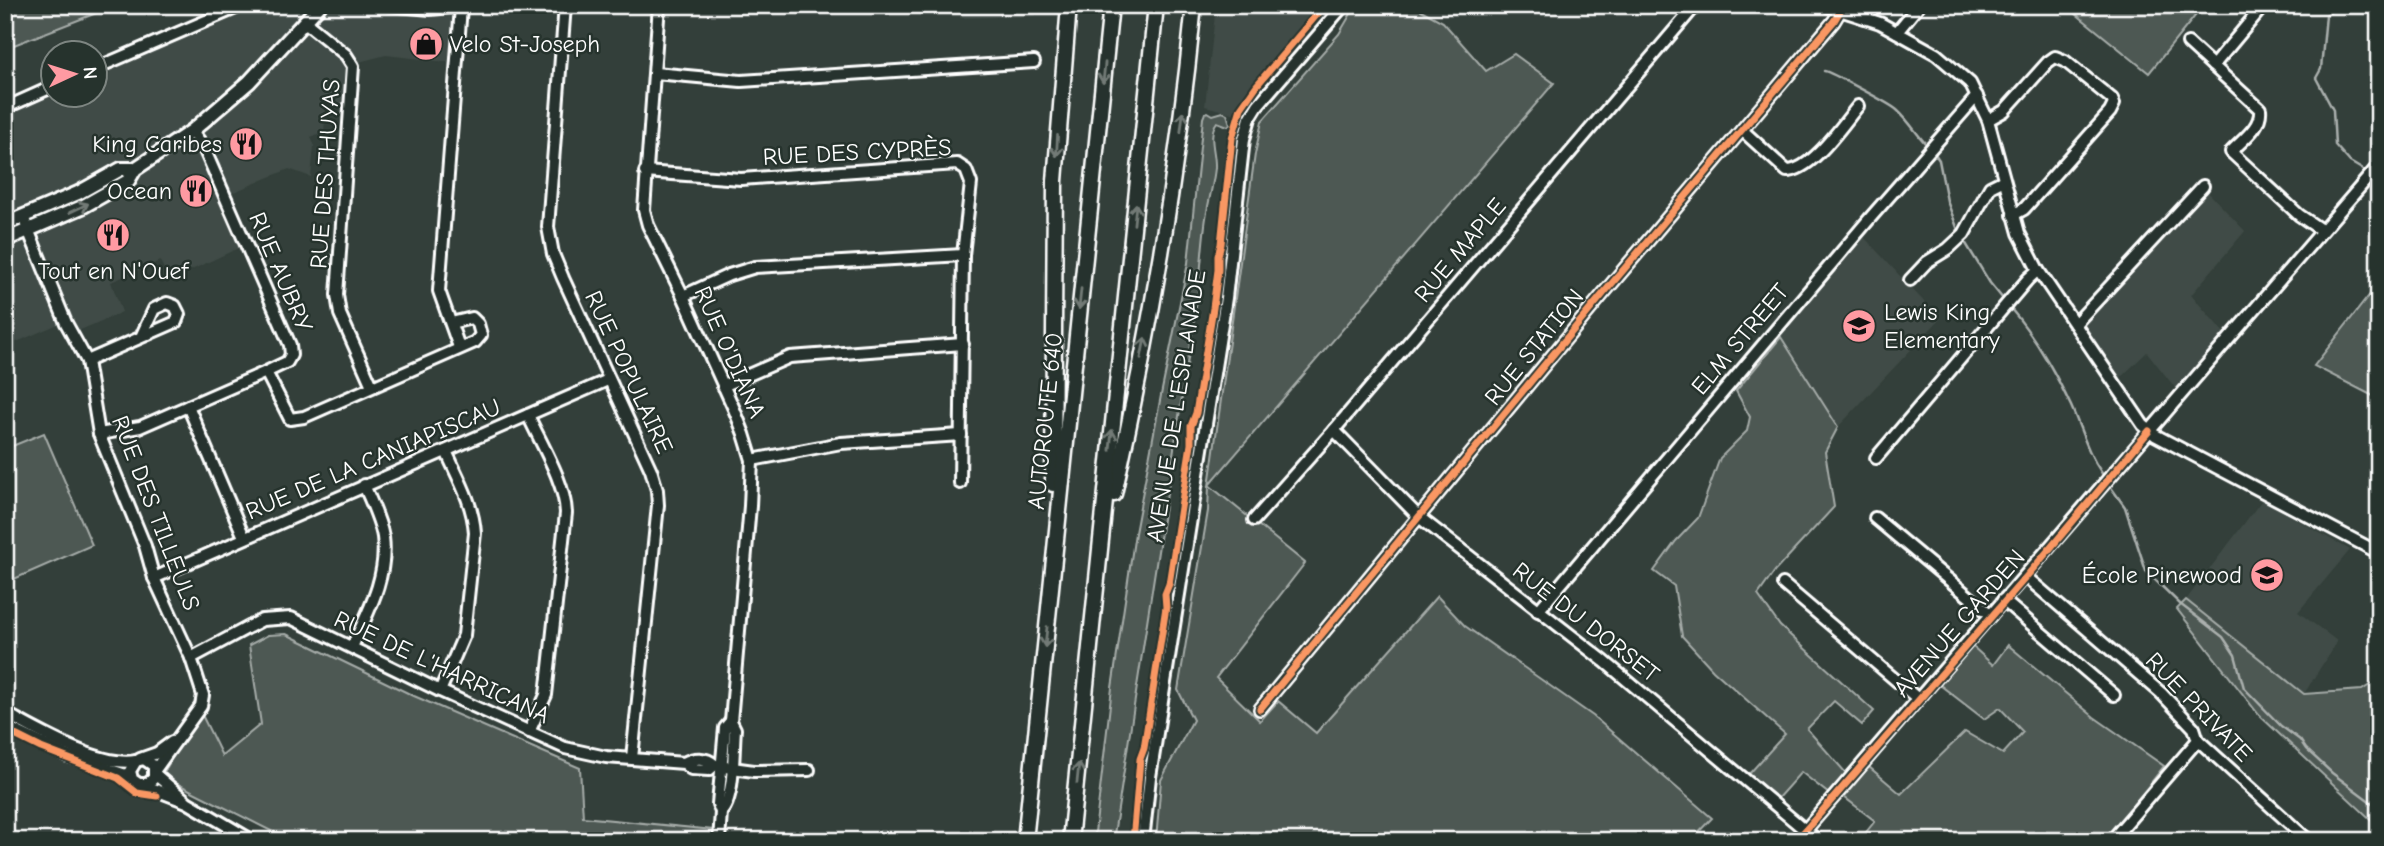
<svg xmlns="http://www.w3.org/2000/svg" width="2384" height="846" viewBox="0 0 2384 846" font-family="'Comic Neue',sans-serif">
	<rect width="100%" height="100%" fill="#333f3a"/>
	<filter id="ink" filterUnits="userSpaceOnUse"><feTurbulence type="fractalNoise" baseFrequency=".0143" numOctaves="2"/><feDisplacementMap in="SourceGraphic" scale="14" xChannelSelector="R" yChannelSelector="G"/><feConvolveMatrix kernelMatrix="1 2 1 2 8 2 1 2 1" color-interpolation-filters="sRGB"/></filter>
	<g filter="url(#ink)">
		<!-- built -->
		<g fill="#404c47">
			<polygon points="232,5 472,5 461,7 455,63 386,55 351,64 348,106 326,107 324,131 311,137 314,145 311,177 289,169 224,196 247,244 170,280 160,261 111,282 122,312 78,331 72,318 5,347 5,110 52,88 52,94 94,94 95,69"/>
			<polygon points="960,5 1033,5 1035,16 960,18"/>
			<polygon points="1216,5 1323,5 1255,84 1236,114 1205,106"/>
			<polygon points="2206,190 2245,231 2191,295 2226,335 2177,390 2147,352 2119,379 2081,325"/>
			<polygon points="1861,234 1940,319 1838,427 1780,333"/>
			<polygon points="2262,500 2350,550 2298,612 2337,641 2304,694 2186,600"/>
		</g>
		<!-- green -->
		<g fill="#4d5853" stroke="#a6aca9" stroke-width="2">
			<polygon points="5,5 117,5 14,45 5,45"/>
			<polygon points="1356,5 1412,5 1443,22 1486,71 1514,54 1554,83 1209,485 1305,563 1216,678 1260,721 1278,701 1316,733 1437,596 1465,626 1593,716 1712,818 1690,841 1156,841 1161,780 1193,720 1178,690 1208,511 1209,486 1255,154 1262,121 1339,34"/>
			<polygon points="2065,5 2204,5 2149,73"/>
			<path d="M 1208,112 L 1213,115 L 1223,112 L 1227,114 L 1230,124 L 1228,126 L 1217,122 C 1207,135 1216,152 1215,168 C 1213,187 1207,206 1205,225 C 1202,248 1201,271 1198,294 C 1169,476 1142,659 1113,841 L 1094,841 L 1112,688 L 1135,533 L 1162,390 L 1188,263 L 1203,118 L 1205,113 Z"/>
			<polygon points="2379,283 2379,399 2314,366"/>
			<polygon points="1781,337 1838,427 1825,452 1834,507 1775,571 1758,595 1780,626 1874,711 1862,725 1834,701 1807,729 1846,773 1829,794 1801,772 1777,799 1749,774 1785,734 1713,670 1682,636 1674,586 1654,571 1676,541 1698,518 1720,458 1747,431 1750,417 1736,391"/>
			<polygon points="44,433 92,545 5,583 5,449"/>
			<polygon points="2186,600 2304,694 2362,690 2379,679 2379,827 2259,715 2177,609"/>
			<polygon points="286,634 414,696 580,768 583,817 713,830 712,841 291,841 162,776 199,709 222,756 261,724 249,645 268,635"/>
			<polygon points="1971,645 1993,665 2008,645 2094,717 2164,766 2105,841 1859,841 1875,821 1844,797 1869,767 1901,794 1965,732 2003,754 2023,732 2000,708 1984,719 1940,685"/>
		</g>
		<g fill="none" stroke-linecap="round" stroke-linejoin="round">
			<!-- stream -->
			<g stroke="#abb0ae" stroke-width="2.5">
				<polyline points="2343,5 2326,15 2321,69 2316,78 2333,110 2335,145 2350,162 2365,171"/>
				<path d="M 1824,71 C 1829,71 1892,105 1897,110 C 1908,120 1916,133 1926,144"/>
				<polyline points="1935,154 1939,160 1947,201 1958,230"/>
				<polyline points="2377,178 2379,179"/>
				<polyline points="1965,242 1990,283 2003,299"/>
				<path d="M 2011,309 C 2035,337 2055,372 2071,406 C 2082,431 2087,452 2103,475"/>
				<polyline points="2110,486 2125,507 2146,571 2180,604 2223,637 2235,655 2244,688 2281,726 2300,740 2306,749 2332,773 2379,808"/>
			</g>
			<!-- minor casing -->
			<g stroke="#fff" stroke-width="16">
				<g id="minor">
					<polyline points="389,5 430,9 474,5"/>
					<polyline points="565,5 548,227 553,254 563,278 651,470 657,490 658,505 632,758"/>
					<path d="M 659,5 L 644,210 L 648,225 L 683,296 L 734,409 L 744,434 L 752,460 L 750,506 L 731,721 L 735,729 C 733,749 735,799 721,812"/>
					<polyline points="1824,5 1880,23 1936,54 1970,83 1988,120 2019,233 2038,270 2143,425 2155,435 2379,553"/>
					<polyline points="305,22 346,55 353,66 337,295 340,314 372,386"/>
					<polyline points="1897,32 1919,5"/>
					<path d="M 2188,43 L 2260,109 C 2262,127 2242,140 2231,152 L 2299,215 L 2321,230"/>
					<polyline points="2213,66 2264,5"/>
					<polyline points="94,69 243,5"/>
					<polyline points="655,73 741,81 1034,62"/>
					<polyline points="5,108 52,87"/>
					<polyline points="1988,120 2004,111 2048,62 2055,57 2065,61 2112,99 2114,104 2110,112 2024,209 2013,215"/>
					<path d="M 1742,130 L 1787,171 C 1812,171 1843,124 1858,106"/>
					<polyline points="645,172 741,179 957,164 966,170 971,183 963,255 960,483"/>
					<polyline points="23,217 66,323 87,361 99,434 145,546 154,578 191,658 203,695 201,706 155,770"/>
					<polyline points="1910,280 1927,262 1948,249 1964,234 1990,187 2004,180"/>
					<polyline points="683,296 729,275 755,267 963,255"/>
					<polyline points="2075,324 2203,186"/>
					<polyline points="459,347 439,291 461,7"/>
					<polyline points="87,361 176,322 179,314 175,306 167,303 154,309 141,337"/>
					<polyline points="266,372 290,419 304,417 475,342 481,335 478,324 472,318 451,323"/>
					<polyline points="723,386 790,357 963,344"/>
					<polyline points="188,406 244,537"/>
					<path d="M 528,415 C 541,444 565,482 566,513 L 546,695 L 529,732"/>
					<polyline points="1334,430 1419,517 1604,661 1818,841"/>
					<polyline points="99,434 140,427 266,372 287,362 291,355 290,345 203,146 192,131"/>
					<polyline points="1876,458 2028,279 2038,270"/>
					<polyline points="752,460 841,443 961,435"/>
					<polyline points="1875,518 1991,615"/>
					<polyline points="1254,520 1334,430 1696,5"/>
					<polyline points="2026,577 2161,693 2194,728 2198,740 2309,841"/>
					<polyline points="154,578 608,380"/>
					<polyline points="1783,584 1918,699"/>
					<polyline points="2003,600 2114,695"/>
					<polyline points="1538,611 1871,217 1977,96"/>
					<path d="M 352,647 C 368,612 388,577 383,537 C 380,519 371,502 364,485"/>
					<path d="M 191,658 L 262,620 L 291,618 L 440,691 L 565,748 L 606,757 L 684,763 C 694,757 706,757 715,765 L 709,770 L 691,769 L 684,763"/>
					<path d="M 440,691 L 464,635 L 475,533 C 473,503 458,478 446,451"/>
					<polyline points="1260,709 1603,294 1834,21 1840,11"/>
					<path d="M 5,713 C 37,730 100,768 136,761"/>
					<polyline points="5,726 68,756 126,775 139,784 147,784 154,778 154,766 144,759 136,761 130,771 132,779"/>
					<polyline points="140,759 157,753 172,742"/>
					<polyline points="725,767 754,771 809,770"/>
					<polyline points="155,774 185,800"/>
					<polyline points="143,785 187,802 253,841"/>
					<polyline points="719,841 721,812 718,804 725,728 731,721"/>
					<polyline points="1143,841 1150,777 1226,298 1244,139 1250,118 1258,105 1344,5"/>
					<polyline points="1796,841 2379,165"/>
					<polyline points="2111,841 2198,740"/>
				</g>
			</g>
			<!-- major casing -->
			<g stroke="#fff" stroke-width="18">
				<g id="major">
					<polyline points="5,224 78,193 121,169 135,169"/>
					<polyline points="5,240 82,207 128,181 135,169 192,131 249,82 320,5"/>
				</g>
			</g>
			<!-- highway casing -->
			<g stroke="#fff" stroke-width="19">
				<g id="highway">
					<polyline points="1053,484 1055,181 1069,5"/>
					<path d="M 1114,494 C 1150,333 1178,170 1194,5"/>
					<polyline points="1025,841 1111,5"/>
					<polyline points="1070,841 1156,5"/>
				</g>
			</g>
			<!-- minor -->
			<use href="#minor" stroke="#26332d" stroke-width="10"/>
			<!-- major -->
			<use href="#major" stroke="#26332d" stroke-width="12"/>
			<!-- highway -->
			<use href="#highway" stroke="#26332d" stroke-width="14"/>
			<!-- cycleway casing -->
			<g stroke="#26332d" stroke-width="11">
				<g id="cycleway">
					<polyline points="1260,709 1603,294 1834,21 1840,11"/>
					<polyline points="5,730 41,748 118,778 137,793 157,796"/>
					<polyline points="1133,841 1140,759 1144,748 1166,607 1165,594 1169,584 1191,444 1191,426 1196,413 1213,308 1218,270 1218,256 1221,244 1232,138 1241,108 1257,85 1325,5"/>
					<polyline points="1796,841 2026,577 2149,431"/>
				</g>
			</g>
			<!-- cycleway -->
			<use href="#cycleway" stroke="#f99763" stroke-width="7"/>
		</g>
		<!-- one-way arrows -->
		<defs><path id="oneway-shaft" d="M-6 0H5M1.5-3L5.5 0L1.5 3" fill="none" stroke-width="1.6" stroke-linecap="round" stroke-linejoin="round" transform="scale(1.75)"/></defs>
		<g stroke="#727a76">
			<use href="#oneway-shaft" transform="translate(1104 73) rotate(96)"/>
			<use href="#oneway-shaft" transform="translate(1182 122) rotate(-83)"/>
			<use href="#oneway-shaft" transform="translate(1057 146) rotate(93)"/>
			<use href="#oneway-shaft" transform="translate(79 208) rotate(-26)"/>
			<use href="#oneway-shaft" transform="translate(1135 214) rotate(-84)"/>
			<use href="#oneway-shaft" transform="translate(1080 299) rotate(96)"/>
			<use href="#oneway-shaft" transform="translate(1143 348) rotate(-79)"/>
			<use href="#oneway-shaft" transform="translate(1111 440) rotate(-84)"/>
			<use href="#oneway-shaft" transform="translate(1046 637) rotate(96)"/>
			<use href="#oneway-shaft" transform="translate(1078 773) rotate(-84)"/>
		</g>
	</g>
	<!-- icons -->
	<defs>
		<g id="shop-disc" transform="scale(1.75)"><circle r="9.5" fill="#ff9aa2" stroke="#26332d"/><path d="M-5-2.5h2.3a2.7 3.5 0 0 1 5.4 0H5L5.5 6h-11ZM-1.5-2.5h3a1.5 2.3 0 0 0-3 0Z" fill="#111"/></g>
		<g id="restaurant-disc" transform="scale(1.75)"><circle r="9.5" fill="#ff9aa2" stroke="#26332d"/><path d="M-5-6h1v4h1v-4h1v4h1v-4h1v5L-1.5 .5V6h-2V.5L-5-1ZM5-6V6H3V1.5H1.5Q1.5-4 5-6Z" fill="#111"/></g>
		<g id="school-disc" transform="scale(1.75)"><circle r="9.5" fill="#ff9aa2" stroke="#26332d"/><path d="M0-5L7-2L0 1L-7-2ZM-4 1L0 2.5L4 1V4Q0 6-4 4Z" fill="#111"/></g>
	</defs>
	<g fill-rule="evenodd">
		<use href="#shop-disc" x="426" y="44"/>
		<use href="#restaurant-disc" x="246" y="144"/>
		<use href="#restaurant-disc" x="196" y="191"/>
		<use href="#restaurant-disc" x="113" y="235"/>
		<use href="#school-disc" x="1859" y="326"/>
		<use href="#school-disc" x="2267" y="575"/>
	</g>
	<g text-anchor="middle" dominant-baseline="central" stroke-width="5" stroke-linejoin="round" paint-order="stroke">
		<!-- poi labels -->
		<g font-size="24" fill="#fff" stroke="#26332d" text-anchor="end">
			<text x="450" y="44" text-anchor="start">Velo St-Joseph</text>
			<text x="222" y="144">King Caribes</text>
			<text x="172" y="191">Ocean</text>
			<text x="113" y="271" text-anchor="middle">Tout en N'Ouef</text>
			<text x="1884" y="312" text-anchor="start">Lewis King<tspan x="1884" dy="28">Elementary</tspan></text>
			<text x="2242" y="575">École Pinewood</text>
		</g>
		<!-- street labels -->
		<g font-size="24" fill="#fff" stroke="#26332d">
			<text transform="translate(857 152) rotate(-3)">RUE DES CYPRÈS</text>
			<text transform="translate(325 174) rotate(-86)">RUE DES THUYAS</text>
			<text transform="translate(1460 250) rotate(-50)">RUE MAPLE</text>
			<text transform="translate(281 272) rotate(67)">RUE AUBRY</text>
			<text transform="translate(1740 339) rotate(-50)">ELM STREET</text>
			<text transform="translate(1534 347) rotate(-51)">RUE STATION</text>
			<text transform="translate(730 352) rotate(66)">RUE O'DIANA</text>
			<text transform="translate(629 372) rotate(65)">RUE POPULAIRE</text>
			<text transform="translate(1176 406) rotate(-81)">AVENUE DE L'ESPLANADE</text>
			<text transform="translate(1045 421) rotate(-84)">AUTOROUTE 640</text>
			<text transform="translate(373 459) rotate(-23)">RUE DE LA CANIAPISCAU</text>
			<text transform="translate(156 513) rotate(69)">RUE DES TILLEULS</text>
			<text transform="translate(1586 622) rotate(38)">RUE DU DORSET</text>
			<text transform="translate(1959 623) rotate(-49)">AVENUE GARDEN</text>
			<text transform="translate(442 667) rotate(25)">RUE DE L'HARRICANA</text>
			<text transform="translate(2199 707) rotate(46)">RUE PRIVATE</text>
		</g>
	</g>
	<!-- margin -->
	<rect width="2384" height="846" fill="none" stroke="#26332d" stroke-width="28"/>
	<rect x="14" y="14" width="2356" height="818" fill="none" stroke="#fff" stroke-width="2.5" filter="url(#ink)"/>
	<!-- north arrow -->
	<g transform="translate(74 74) rotate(86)"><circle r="33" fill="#26332d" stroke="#7d8581" stroke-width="2"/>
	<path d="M0-5L12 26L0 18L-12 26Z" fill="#ff9aa2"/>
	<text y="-10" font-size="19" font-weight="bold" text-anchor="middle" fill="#ffffff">N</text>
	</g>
</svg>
